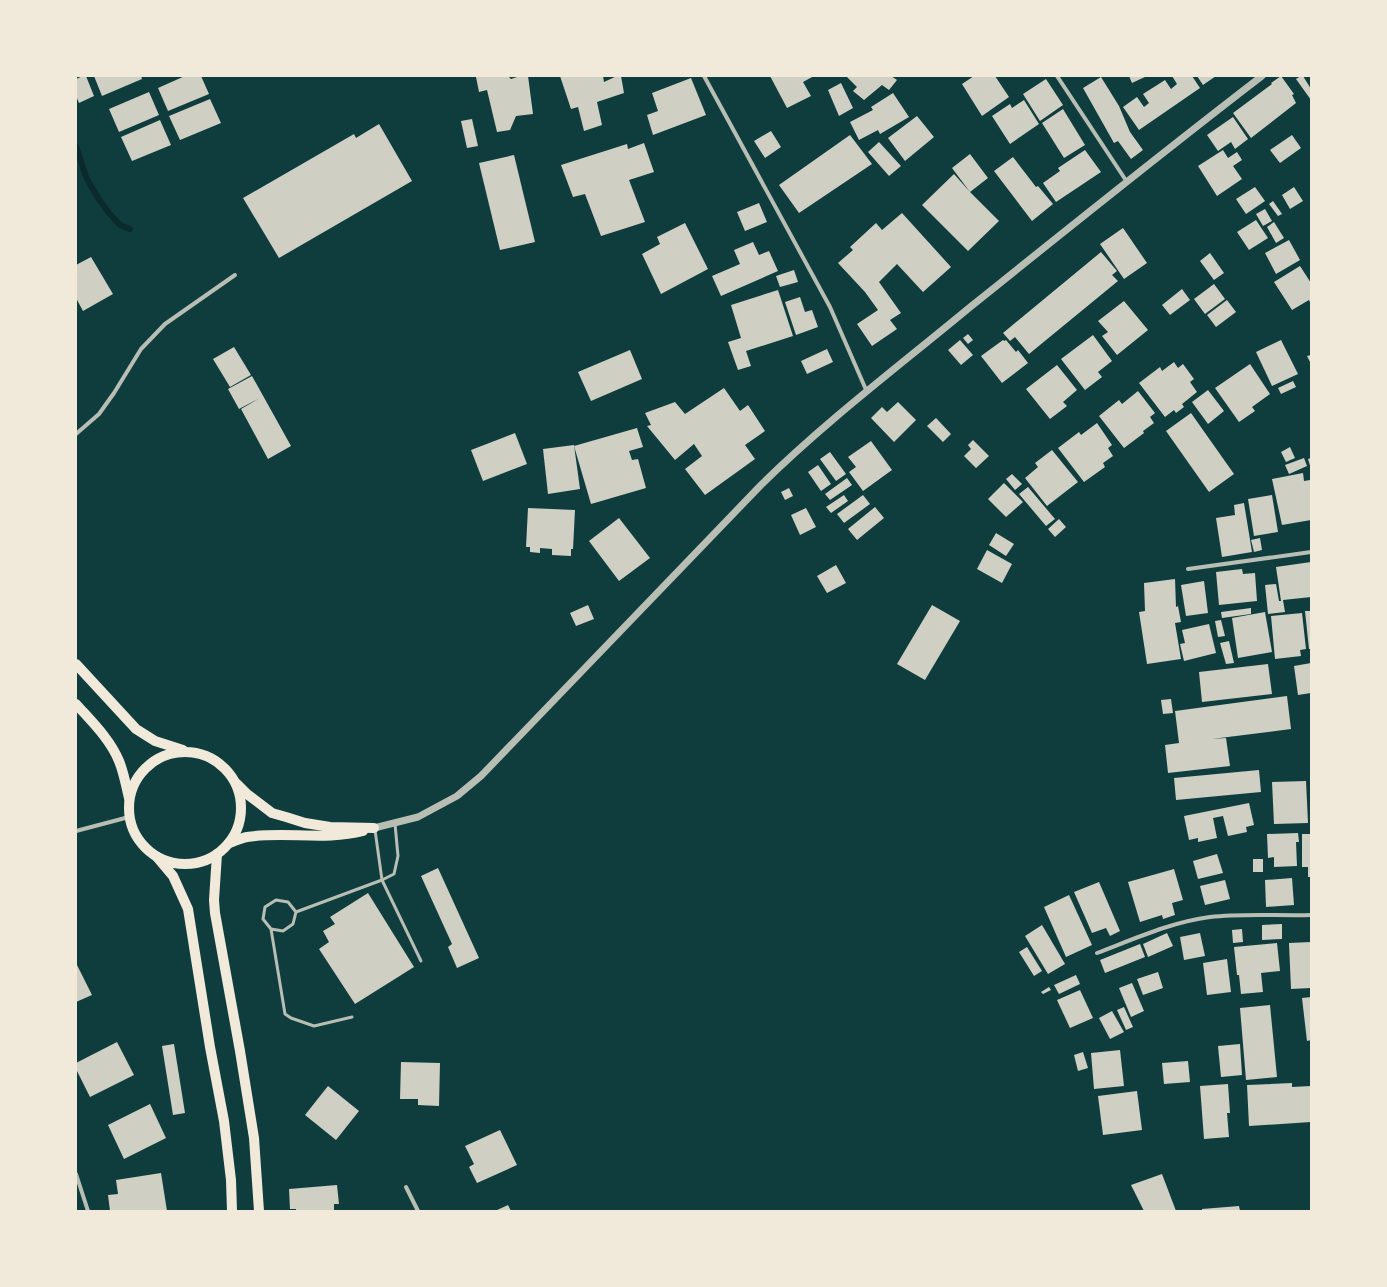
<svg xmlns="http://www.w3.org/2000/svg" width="1387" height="1287" viewBox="0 0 1387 1287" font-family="Merriweather,serif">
	<rect width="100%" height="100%" fill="#0f3d3e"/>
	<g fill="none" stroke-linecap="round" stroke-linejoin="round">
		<!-- stream -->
		<polyline stroke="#0a2a2b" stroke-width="6" points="76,146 86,177 98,198 109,213 120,225 130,229"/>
	</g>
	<!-- building -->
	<g fill="#cfcfc3">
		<polygon points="83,76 86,76 94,96 79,103 76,96 76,79"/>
		<polygon points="94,76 141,76 142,79 102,96"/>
		<polygon points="185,76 201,76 209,94 168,111 158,88"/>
		<polygon points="480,76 508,76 511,79 520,76 528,76 533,114 516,116 510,130 497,132 487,90 479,92 476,77"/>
		<polygon points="560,76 603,76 604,82 617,76 621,76 624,93 597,102 602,125 584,131 578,107 571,109"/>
		<polygon points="770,76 814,76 803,82 811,96 787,108"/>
		<polygon points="846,76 891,76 897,80 889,90 882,85 864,100 853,91 857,87"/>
		<polygon points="974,76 995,76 1009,97 982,116 962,84"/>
		<polygon points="1129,76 1147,76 1132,83"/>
		<polygon points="1172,76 1192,76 1200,88 1139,130 1123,107 1137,97 1144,107 1149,103 1143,94 1165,80 1171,89 1177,84"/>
		<polygon points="1197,76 1216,76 1203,85"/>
		<polygon points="1281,76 1294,94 1292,95 1296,103 1251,138 1233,113 1272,84 1271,83"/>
		<polygon points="1301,76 1303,76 1311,89 1311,100 1296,79"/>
		<polygon points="1101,77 1119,106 1130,132 1143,150 1131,159 1118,141 1114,143 1083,88"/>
		<polygon points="691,78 706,115 653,135 647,115 658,111 652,93"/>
		<polygon points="1046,79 1063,105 1040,121 1023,94"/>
		<polygon points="841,83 853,108 839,116 828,90"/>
		<polygon points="149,92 159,115 119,132 109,109"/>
		<polygon points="893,93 909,117 880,134 878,130 859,140 850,122 873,110 871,107"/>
		<polygon points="210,99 221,123 180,140 169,116"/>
		<polygon points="1024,100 1039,124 1010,144 992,116 1010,104 1012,108"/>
		<polygon points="1063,109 1085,145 1064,158 1042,123"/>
		<polygon points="917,116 934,137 905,161 888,138"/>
		<polygon points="1233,117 1248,139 1235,149 1231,142 1218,151 1207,135"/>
		<polygon points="472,119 478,146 467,148 461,121"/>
		<polygon points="160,120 171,145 132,161 121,137"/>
		<polygon points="379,124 412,181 279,258 243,198 354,134 356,138"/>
		<polygon points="771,131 781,147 765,158 754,141"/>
		<polygon points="850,135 872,164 799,213 779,185"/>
		<polygon points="1292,135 1301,148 1280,163 1270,150"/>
		<polygon points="879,142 901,166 889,176 868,152"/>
		<polygon points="644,143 654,172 629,180 645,222 601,236 585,194 573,197 561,165 627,144 628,149"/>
		<polygon points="1085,150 1101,172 1056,202 1043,183 1060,171 1058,168"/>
		<polygon points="1223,150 1228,158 1237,152 1242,160 1233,166 1242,179 1217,196 1198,166"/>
		<polygon points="970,154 988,178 970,192 999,221 968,251 922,205 954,174 970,192 952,168"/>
		<polygon points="514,155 535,242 500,250 479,163"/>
		<polygon points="1013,157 1036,187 1038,186 1053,204 1032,221 994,171"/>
		<polygon points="1255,187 1265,201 1246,214 1236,199"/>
		<polygon points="1294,187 1303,201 1290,209 1282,195"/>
		<polygon points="1273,201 1282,214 1278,216 1269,204"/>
		<polygon points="759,203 767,222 745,231 737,212"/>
		<polygon points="1265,209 1272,221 1263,226 1256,214"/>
		<polygon points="902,213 951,267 923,292 897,264 879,282 901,313 890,320 897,329 872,346 857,324 878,310 865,292 838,263 853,250 850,247 876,223 882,230"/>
		<polygon points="1256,220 1268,238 1249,250 1237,232"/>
		<polygon points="1274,222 1284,238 1276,243 1267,227"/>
		<polygon points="685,223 708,269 661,294 642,254 660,244 657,237"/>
		<polygon points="1123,228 1147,263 1124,279 1100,244"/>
		<polygon points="1289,240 1300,260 1276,274 1265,253"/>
		<polygon points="753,242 759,255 769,251 778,271 721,296 712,276 740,264 734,250"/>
		<polygon points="1101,252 1117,271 1112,275 1118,281 1029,354 1015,337 1010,341 1003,333"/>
		<polygon points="1210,253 1224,273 1214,280 1200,261"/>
		<polygon points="91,257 113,294 83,311 76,298 76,265"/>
		<polygon points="1300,266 1311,283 1311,304 1309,300 1292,310 1274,282"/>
		<polygon points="794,270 798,282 780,287 776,276"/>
		<polygon points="1214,284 1225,299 1205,314 1194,299"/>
		<polygon points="1182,289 1190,300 1170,315 1162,305"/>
		<polygon points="778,290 793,336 746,351 751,366 738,370 728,342 741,338 731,305"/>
		<polygon points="800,297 805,312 812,310 818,327 796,335 785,302"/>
		<polygon points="1227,300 1236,312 1216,327 1207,315"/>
		<polygon points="1124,301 1148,330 1117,355 1102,336 1108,332 1098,321"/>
		<polygon points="968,334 973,340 968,344 963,338"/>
		<polygon points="1093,335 1112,361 1098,372 1102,377 1085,390 1061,359"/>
		<polygon points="960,340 973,355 961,365 948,350"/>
		<polygon points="1003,340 1004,341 1006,340 1016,352 1018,350 1028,363 1002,383 981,356"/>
		<polygon points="1281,340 1298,374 1272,386 1256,352"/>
		<polygon points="234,347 251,375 230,387 213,359"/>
		<polygon points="827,349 833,362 807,374 801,361"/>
		<polygon points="630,350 642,379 591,401 578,372"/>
		<polygon points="1311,355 1311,364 1307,356"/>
		<polygon points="1174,362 1178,368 1183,364 1194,379 1190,382 1197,392 1182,404 1184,407 1176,413 1174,410 1165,417 1139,383 1160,367 1162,371"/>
		<polygon points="1250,364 1270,394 1252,407 1255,411 1239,422 1215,388"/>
		<polygon points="1057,365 1077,390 1063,402 1067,406 1050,419 1026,389"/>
		<polygon points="252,376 291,446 268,459 241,409 260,398 239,409 228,389"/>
		<polygon points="1293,381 1296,387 1281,394 1278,388"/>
		<polygon points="724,388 740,411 748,405 765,431 745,445 755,459 705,495 685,469 702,456 694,444 675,460 647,426 651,425 645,413 675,402 685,414"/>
		<polygon points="1208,390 1224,411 1208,424 1192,402"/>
		<polygon points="1138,391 1155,413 1150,417 1154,423 1143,431 1144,433 1124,448 1099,416 1119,400 1122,404"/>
		<polygon points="898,402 916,420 894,442 871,418 882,407 887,412"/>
		<polygon points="1191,413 1234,474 1209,492 1166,431"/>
		<polygon points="936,418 951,434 943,442 927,426"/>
		<polygon points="1097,423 1112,445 1108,448 1113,456 1103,463 1105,467 1084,482 1058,448 1079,432 1081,435"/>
		<polygon points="637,428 643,447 629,451 632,460 638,459 646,488 591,504 574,446"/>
		<polygon points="515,433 527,464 483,481 471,450"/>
		<polygon points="973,440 989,456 976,468 964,456 971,449 968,445"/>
		<polygon points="871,441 892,470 863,491 849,472 856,467 848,457"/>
		<polygon points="574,445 580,489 548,494 543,449"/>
		<polygon points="1290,447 1295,458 1286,462 1281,452"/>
		<polygon points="1052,450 1078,482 1047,506 1025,478 1038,467 1035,463"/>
		<polygon points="830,452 846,474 836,481 820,459"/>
		<polygon points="1304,458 1307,466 1289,474 1285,465"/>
		<polygon points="1311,458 1311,469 1308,459"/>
		<polygon points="818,465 831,484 821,491 808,472"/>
		<polygon points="1303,473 1304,481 1310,480 1311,485 1311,510 1310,510 1311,520 1282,525 1272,479"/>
		<polygon points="1012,474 1022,484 1015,490 1006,479"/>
		<polygon points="847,478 852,485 830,500 825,494"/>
		<polygon points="1004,483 1023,502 1006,517 988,499"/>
		<polygon points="1028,487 1055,519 1046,526 1019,494"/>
		<polygon points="789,488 793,496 785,500 781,492"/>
		<polygon points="844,495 848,501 831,513 826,507"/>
		<polygon points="863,495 870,504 844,523 837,514"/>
		<polygon points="1272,495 1278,532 1254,536 1248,499"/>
		<polygon points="1244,503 1252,552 1222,557 1216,518 1235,515 1234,505"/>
		<polygon points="875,507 884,518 857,540 848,529"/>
		<polygon points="528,508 575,510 573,549 571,549 571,556 552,555 552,549 540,548 540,553 530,552 530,547 526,547"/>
		<polygon points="806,508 816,527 800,535 791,515"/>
		<polygon points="619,518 650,558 619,581 589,541"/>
		<polygon points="1059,519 1066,527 1055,537 1048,529"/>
		<polygon points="996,533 1014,544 1006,556 989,545"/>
		<polygon points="1260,538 1262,550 1254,552 1251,540"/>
		<polygon points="987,550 1012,564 1002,583 977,569"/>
		<polygon points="1311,562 1311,597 1283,600 1285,612 1268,614 1265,585 1276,584 1279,601 1281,601 1276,567"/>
		<polygon points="836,565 846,583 827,593 817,576"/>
		<polygon points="1242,569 1243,574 1255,573 1257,601 1219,605 1216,572"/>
		<polygon points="1175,579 1176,607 1178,606 1181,622 1175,623 1181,659 1147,664 1139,612 1145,611 1144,583"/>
		<polygon points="1204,581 1208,613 1186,616 1181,585"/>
		<polygon points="588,605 594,619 576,626 570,613"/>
		<polygon points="932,605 960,621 925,680 897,664"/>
		<polygon points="1251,608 1251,614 1222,618 1221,612"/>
		<polygon points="1305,611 1311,611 1311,649 1309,649"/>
		<polygon points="1265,612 1272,652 1238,658 1232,618"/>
		<polygon points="1302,613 1306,649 1300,650 1301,656 1275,659 1271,616"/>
		<polygon points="1221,620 1225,636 1218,637 1215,621"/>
		<polygon points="1209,624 1216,653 1184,661 1180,644 1185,643 1182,630"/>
		<polygon points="1229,641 1234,663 1226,664 1220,643"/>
		<polygon points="1311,663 1311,693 1298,695 1294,666"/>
		<polygon points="1268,664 1272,694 1202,702 1199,672"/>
		<polygon points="1287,696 1291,729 1212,739 1226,738 1230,766 1168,773 1165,745 1179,743 1175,711"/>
		<polygon points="1171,699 1173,713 1163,714 1161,700"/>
		<polygon points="1259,770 1261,792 1176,800 1174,778"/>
		<polygon points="1306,781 1308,823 1274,824 1272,782"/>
		<polygon points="1249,803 1254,825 1246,827 1247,832 1228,836 1223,816 1213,818 1217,838 1198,842 1198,838 1189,840 1184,816"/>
		<polygon points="1298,833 1299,842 1296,842 1297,866 1274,867 1274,857 1268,858 1267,834"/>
		<polygon points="1302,834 1311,834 1311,877 1308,877 1308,867 1302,867"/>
		<polygon points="1217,854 1223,873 1198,879 1193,861"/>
		<rect x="1253" y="859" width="10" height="13"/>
		<polygon points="438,868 479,958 457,968 448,947 452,944 421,876"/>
		<polygon points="1174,869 1183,900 1172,903 1175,915 1163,919 1162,915 1140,922 1128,882"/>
		<polygon points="1292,878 1294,905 1266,907 1265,880"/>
		<polygon points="1225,880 1230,899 1205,905 1200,886"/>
		<polygon points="1099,882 1120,931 1110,936 1106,928 1092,933 1074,892"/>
		<polygon points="368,893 414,967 355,1004 319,949 329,942 323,931 335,924 330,917"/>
		<polygon points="1069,895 1092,945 1066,957 1044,907"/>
		<polygon points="1282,924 1282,939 1262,940 1262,925"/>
		<polygon points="1042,925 1065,964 1048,974 1025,936"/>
		<polygon points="1242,929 1243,942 1233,943 1232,930"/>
		<polygon points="1167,933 1173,946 1148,957 1143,944"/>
		<polygon points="1200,933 1205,956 1184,960 1180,937"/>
		<polygon points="1311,942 1311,988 1291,989 1289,943"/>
		<polygon points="1277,943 1280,971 1261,973 1263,992 1241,994 1239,975 1237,975 1234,947"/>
		<polygon points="1140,944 1145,957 1105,973 1100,960"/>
		<polygon points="1027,947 1042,971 1034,976 1019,952"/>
		<polygon points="1227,959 1231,992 1207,995 1203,963"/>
		<polygon points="76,963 92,995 76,1002"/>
		<polygon points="1158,972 1163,988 1143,995 1137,979"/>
		<polygon points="1076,975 1080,984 1059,994 1054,985"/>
		<polygon points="1132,983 1144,1011 1131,1017 1119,988"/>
		<polygon points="1049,987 1051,990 1043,994 1041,992"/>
		<polygon points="1080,990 1093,1018 1070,1028 1057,1000"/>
		<polygon points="1311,997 1311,1040 1307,1041 1302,998"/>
		<polygon points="1270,1005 1277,1077 1246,1080 1240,1008"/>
		<polygon points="1124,1007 1133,1027 1126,1030 1117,1010"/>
		<polygon points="1112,1011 1124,1032 1110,1039 1099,1018"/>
		<polygon points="117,1042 134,1075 90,1097 76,1069 76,1063"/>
		<polygon points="174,1044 185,1113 173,1115 162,1046"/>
		<polygon points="1240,1044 1242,1075 1221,1077 1218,1046"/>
		<polygon points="1120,1050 1124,1086 1094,1089 1091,1053"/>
		<polygon points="1083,1052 1088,1068 1078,1071 1074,1055"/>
		<polygon points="1188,1061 1190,1082 1164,1084 1162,1063"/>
		<polygon points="401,1062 440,1063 439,1106 418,1105 418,1099 400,1099"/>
		<polygon points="1292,1083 1292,1087 1311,1086 1311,1122 1249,1126 1247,1085"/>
		<polygon points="1228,1084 1230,1113 1227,1113 1229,1137 1204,1139 1200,1086"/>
		<polygon points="328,1086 359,1111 336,1140 305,1115"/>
		<polygon points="1137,1091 1142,1130 1103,1135 1098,1096"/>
		<polygon points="150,1104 166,1138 124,1159 108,1125"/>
		<polygon points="500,1130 517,1165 477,1183 469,1167 474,1164 465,1146"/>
		<polygon points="161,1173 167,1211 110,1211 108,1195 118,1194 116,1180"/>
		<polygon points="1162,1174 1176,1211 1144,1211 1131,1185"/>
		<polygon points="337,1185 339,1204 334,1204 334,1211 296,1211 296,1209 290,1209 289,1189"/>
		<polygon points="508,1205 511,1211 495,1211"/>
		<polygon points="1239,1206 1240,1211 1202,1211 1202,1209"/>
	</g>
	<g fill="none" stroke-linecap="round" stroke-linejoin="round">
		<!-- service -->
		<g stroke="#b8beb3" stroke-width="3">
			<polyline points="375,830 382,880 421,961"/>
			<polyline points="296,912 382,880 394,874 398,856 395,824"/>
			<polyline points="271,929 283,931 293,924 296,912 288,902 276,900 265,907 263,919 271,929 285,1014 291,1018 314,1026 352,1017"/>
		</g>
		<!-- minor -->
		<g stroke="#b8beb3" stroke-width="4">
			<polyline points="704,76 830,307 867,392"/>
			<polyline points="1057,76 1127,182"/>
			<polyline points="76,434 99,414 114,393 141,349 165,324 235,275"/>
			<polyline points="1188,569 1311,552"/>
			<polyline points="76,831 129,817"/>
			<path d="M 1097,953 C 1134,939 1171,922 1210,917 C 1243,913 1278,916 1311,915"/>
			<polyline points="76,1174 88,1211"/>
			<polyline points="406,1187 418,1211"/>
		</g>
		<!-- tertiary -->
		<path stroke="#b8beb3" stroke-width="7" d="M 374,828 L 418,817 L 457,796 L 481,776 L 761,485 C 826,421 899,366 969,308 C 1066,230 1163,152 1262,76"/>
		<!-- primary -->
		<g stroke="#f1e9da" stroke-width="10">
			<polyline points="76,664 136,729 155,741 183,750"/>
			<path d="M 76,704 C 92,722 110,739 119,761 C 124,773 126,786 129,798"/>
			<circle cx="185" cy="808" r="56"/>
			<polyline points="237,784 247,794 272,813 286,817 305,823 330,827 374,828"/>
			<path d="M 229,843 C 235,841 241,838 247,837 C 285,831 325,841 363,831"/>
			<polyline points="217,854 214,900 215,913 240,1051 254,1138 259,1211"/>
			<polyline points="157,857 173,876 188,909 210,1047 224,1121 231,1180 232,1211"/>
		</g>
	</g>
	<!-- border -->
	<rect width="1387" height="1287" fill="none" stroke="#f1e9da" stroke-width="154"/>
</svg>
